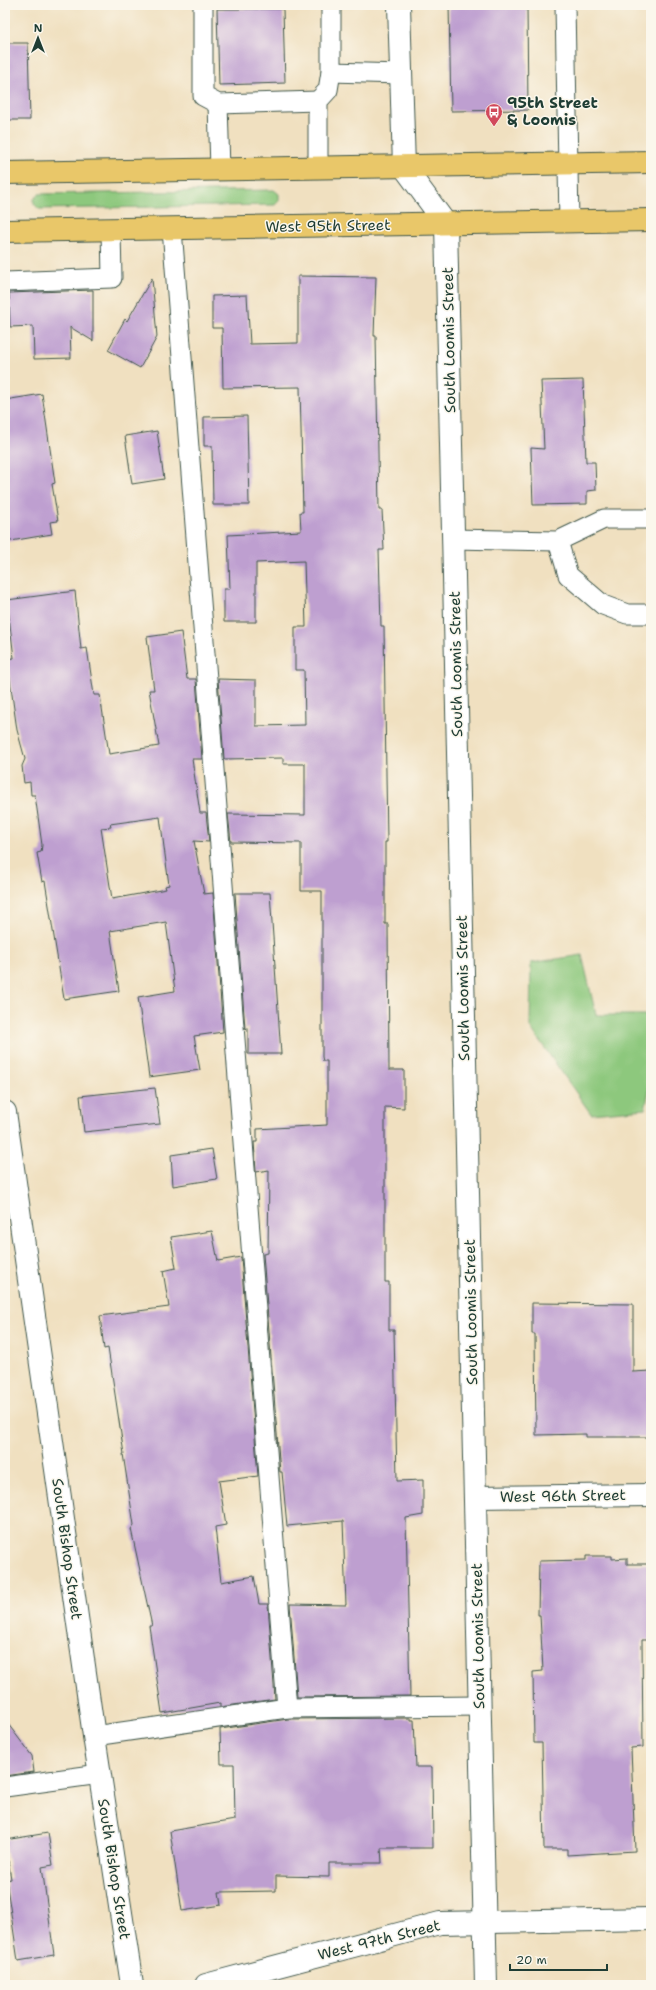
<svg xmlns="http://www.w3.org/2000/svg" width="656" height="1990" viewBox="0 0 656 1990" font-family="'Shantell Sans',sans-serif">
	<rect width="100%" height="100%" fill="#fbf7ec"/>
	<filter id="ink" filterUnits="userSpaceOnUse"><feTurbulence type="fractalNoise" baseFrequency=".025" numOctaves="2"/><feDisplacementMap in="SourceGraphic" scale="8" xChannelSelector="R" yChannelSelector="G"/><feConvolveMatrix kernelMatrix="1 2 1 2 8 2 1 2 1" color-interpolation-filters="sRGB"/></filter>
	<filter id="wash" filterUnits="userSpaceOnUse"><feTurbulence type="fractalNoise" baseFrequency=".012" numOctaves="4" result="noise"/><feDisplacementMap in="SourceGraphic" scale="16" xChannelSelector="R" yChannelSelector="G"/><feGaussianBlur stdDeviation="0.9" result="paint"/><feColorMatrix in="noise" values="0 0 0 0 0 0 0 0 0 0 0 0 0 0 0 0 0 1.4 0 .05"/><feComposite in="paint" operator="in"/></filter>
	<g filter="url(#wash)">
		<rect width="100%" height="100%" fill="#f0e0c0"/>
		<!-- green -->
		<g fill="#8dc87d" stroke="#568258">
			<polygon points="274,190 279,194 279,201 275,205 39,209 34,204 34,199 39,194"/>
			<path d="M 582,955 L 596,1015 L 646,1015 C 654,1048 653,1077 645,1109 L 591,1114 L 530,1027 L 531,963 Z"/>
		</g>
		<g id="blocks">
			<!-- building -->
			<g fill="#be9fd0" fill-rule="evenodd">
				<polygon points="449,5 527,5 528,110 451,111"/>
				<polygon points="217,9 283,9 285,83 219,85"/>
				<polygon points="5,43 28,43 30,120 5,120"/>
				<polygon points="298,276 376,277 374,336 376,336 379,510 382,510 384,550 379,550 381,626 384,626 386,774 387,842 385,842 385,924 388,924 389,1070 404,1070 404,1108 385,1107 385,1282 389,1282 389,1330 394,1330 397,1481 423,1480 423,1515 406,1518 410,1696 297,1697 290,1604 346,1605 343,1521 287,1526 282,1472 280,1472 263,1254 268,1253 269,1170 256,1172 254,1142 257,1142 257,1129 327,1125 327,1061 323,1061 322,1057 322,891 301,891 301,843 231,842 228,814 305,815 305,764 283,764 283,758 224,759 218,679 256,680 256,726 305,725 304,670 295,670 295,627 306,627 304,561 256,563 256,622 224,622 224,589 230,589 228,535 301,531 300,512 303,512 300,387 223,388 222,328 212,328 212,296 247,295 250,344 298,343"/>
				<polygon points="152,278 157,337 140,368 108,350 125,319 127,321"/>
				<polygon points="93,290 93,341 70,327 71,358 34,359 33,326 10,327 9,293"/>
				<polygon points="583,380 586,462 595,462 596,490 587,491 587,504 533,505 531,448 544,449 541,381"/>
				<polygon points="42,394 55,483 52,484 58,521 50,522 52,534 5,542 5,400"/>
				<polygon points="247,416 249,505 213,505 212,446 204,446 204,417"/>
				<polygon points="157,431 164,479 132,484 125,436"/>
				<path d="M 75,591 L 81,649 L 87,648 L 94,695 L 100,695 L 109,754 L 159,746 L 149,690 L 154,690 L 147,637 L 181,632 L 187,679 L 196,679 L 202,759 L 192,759 L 200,813 L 206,813 L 209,842 L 194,841 L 204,894 L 213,893 L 223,1032 L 194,1036 L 200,1070 L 149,1077 L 138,997 L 175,991 L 166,922 L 110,931 L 119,991 L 64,999 L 45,881 L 42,882 L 37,853 L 41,852 L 42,845 L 35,795 L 31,795 L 30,782 L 24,783 L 22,766 L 25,759 L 17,730 L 7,659 L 14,658 L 7,600 ZM 160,817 L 169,885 L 165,886 L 166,889 L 112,899 L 101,828 L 111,827 L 110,824 Z"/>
				<polygon points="235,893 270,893 281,1054 248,1054 248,1028 245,1029"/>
				<polygon points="155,1088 160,1124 84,1132 80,1096"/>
				<polygon points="212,1149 217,1179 173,1186 171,1155"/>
				<polygon points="212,1231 218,1261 241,1257 258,1476 219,1481 226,1525 215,1527 221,1582 254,1576 259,1604 268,1604 275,1699 220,1707 220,1703 162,1713 149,1626 152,1626 131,1529 134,1525 123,1454 124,1454 108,1348 104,1349 100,1316 169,1307 163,1271 176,1268 171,1237"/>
				<polygon points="532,1303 633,1304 633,1372 651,1371 651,1437 586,1437 586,1434 536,1435 535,1334 532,1334"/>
				<polygon points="586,1556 612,1556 612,1559 627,1558 627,1564 651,1564 651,1640 642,1640 643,1747 631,1748 635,1851 567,1855 567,1849 544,1849 542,1743 534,1743 533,1672 543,1671 540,1615 538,1615 539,1561 586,1560"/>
				<polygon points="411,1718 411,1720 414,1720 416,1767 432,1767 433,1848 381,1848 382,1863 329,1863 329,1877 276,1876 276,1891 219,1892 221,1905 182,1911 170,1831 235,1820 234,1764 221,1764 220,1729 288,1719"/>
				<polygon points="5,1720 32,1756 34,1772 5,1776"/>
				<polygon points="48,1833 53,1865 42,1867 54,1955 18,1961 6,1880 11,1879 5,1840"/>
			</g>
		</g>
	</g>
	<g filter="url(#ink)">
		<use href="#blocks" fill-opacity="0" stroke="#3e5549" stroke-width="1"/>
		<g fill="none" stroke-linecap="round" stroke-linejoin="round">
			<!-- lane casing -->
			<g stroke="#3e5549" stroke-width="21">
				<g id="lane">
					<polyline points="203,5 203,96 218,104 318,101"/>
					<polyline points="565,5 569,222"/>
					<polyline points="331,72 401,74"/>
					<polyline points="218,104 220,169"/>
					<polyline points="318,168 318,101 328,90 331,72 331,5"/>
					<polyline points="172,229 287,1708"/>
					<polyline points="5,282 112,278 111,230"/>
					<polyline points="453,539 558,541 604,519 651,519"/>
					<polyline points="558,541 568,575 603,605 627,614 651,614"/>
					<polyline points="94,1736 287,1708 479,1706"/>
					<polyline points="5,1787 100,1774"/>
				</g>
			</g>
			<!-- street casing -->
			<g stroke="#3e5549" stroke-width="24">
				<g id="street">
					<polyline points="399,5 404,167 446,224 486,1985"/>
					<polyline points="5,1112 94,1736 132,1985"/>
					<polyline points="475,1497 651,1495"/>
					<polyline points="206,1985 440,1923 651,1919"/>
				</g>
			</g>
			<!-- primary casing -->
			<g stroke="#3e5549" stroke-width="24">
				<g id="primary">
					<polyline points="5,173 651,162"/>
					<polyline points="5,231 651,220"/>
				</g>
			</g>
			<!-- lane -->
			<use href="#lane" stroke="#fff" stroke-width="19"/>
			<!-- street -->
			<use href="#street" stroke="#fff" stroke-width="22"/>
			<!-- primary -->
			<use href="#primary" stroke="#e9c769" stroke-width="22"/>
		</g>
	</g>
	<!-- icons -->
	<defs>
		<g id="bus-pin" transform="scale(0.9)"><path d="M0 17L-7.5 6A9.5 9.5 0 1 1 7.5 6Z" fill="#d1495b" stroke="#fbf7ec"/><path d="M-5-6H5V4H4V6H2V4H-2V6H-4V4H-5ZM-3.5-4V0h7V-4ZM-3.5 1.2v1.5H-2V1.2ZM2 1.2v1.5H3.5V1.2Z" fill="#fff"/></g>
	</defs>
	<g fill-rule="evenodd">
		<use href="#bus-pin" x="494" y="112"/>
	</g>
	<g text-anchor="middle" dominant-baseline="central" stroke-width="3" stroke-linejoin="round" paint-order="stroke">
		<!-- poi labels -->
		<g font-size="15" font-weight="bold" fill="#1f3d34" stroke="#fbf7ec" text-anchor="start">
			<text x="507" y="103">95th Street<tspan x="507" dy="17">&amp; Loomis</tspan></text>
		</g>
		<!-- street labels -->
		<g font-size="15" fill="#1f3d34" stroke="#fbf7ec">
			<text transform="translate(328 226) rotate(-1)">West 95th Street</text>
			<text transform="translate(449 340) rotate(-91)">South Loomis Street</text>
			<text transform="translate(456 664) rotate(-91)">South Loomis Street</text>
			<text transform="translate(463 988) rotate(-91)">South Loomis Street</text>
			<text transform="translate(471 1312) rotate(-91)">South Loomis Street</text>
			<text transform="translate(563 1496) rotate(-1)">West 96th Street</text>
			<text transform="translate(67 1549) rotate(82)">South Bishop Street</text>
			<text transform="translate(478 1636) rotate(-91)">South Loomis Street</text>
			<text transform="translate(114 1869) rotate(81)">South Bishop Street</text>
			<text transform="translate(379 1940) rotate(-14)">West 97th Street</text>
		</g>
	</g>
	<!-- margin -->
	<rect width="656" height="1990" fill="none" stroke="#fbf7ec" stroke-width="20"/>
	<!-- north arrow -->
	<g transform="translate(38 38)" stroke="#fbf7ec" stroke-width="3" paint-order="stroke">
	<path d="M0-3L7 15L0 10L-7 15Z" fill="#1f3d34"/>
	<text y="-6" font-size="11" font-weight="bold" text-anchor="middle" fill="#1f3d34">N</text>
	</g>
	<!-- scale -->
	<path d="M510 1964v6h97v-6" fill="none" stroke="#1f3d34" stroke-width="2"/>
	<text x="516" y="1964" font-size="12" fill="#1f3d34" stroke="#fbf7ec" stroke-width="3" paint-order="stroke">20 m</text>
</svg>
